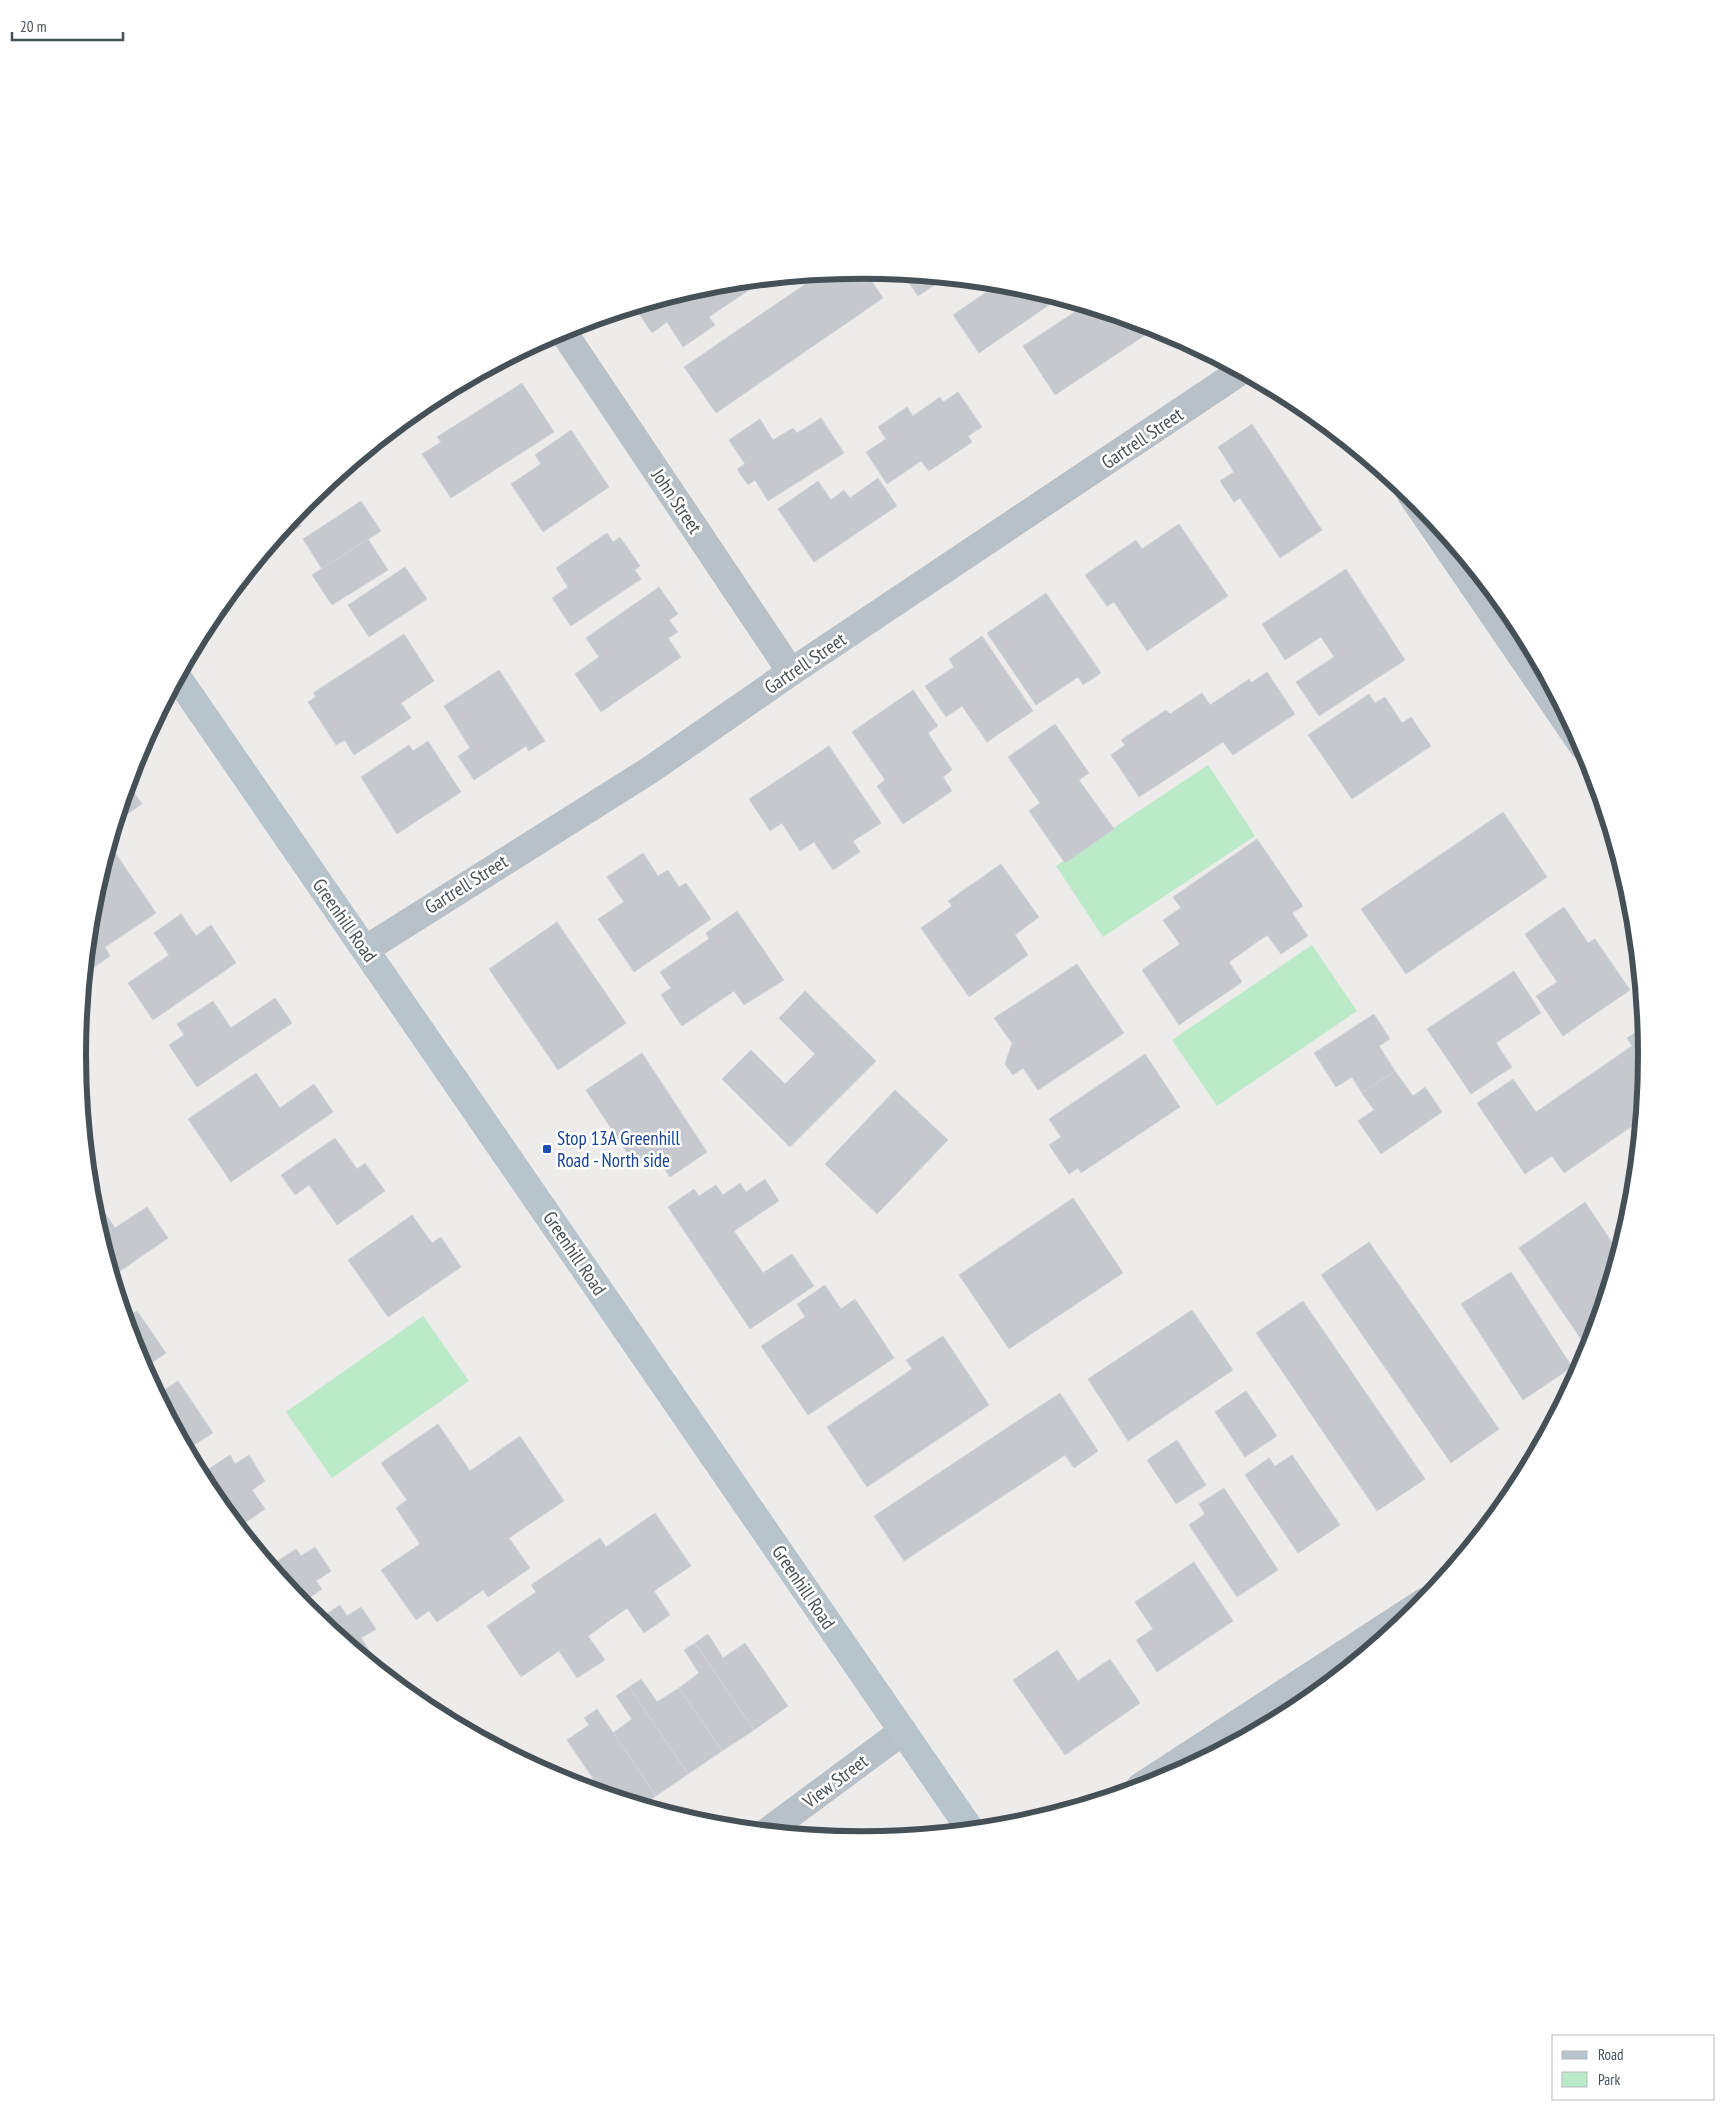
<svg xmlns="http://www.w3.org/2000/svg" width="1725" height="2110" viewBox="0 0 1725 2110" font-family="'PT Sans Narrow',sans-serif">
	<rect width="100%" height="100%" fill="#eeebeb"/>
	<!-- green -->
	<g fill="#baeac8">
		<polygon points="1208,765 1255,836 1103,937 1056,866"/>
		<polygon points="1312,945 1357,1011 1217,1106 1172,1040"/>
		<polygon points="423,1316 469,1381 332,1478 286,1412"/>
	</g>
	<!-- building -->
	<g fill="#c5c9ce" stroke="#cfd2d7">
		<polygon points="864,270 883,298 716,413 684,367 820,274"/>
		<polygon points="903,274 945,278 918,296"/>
		<polygon points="764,280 709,317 715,325 683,347 667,322 652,333 636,309 710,285"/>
		<polygon points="987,282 1016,285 1059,298 979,353 953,315 991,289"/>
		<polygon points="1084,306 1156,328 1055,395 1023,346"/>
		<polygon points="475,377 416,416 414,413 427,402"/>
		<polygon points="522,383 554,432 451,498 422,454 441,442 437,437"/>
		<polygon points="958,392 982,427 968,436 972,442 929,471 921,461 887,484 866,452 886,439 878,427 907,407 913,416 940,397 943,402"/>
		<polygon points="821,418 844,453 768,501 755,480 748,485 737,469 745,464 729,440 760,419 773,440 793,428 797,433"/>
		<polygon points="1252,424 1322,530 1280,558 1240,498 1234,502 1220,481 1234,472 1218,447"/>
		<polygon points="571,430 609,487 543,532 511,484 541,464 535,455"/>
		<polygon points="878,478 897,506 814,562 778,509 818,481 831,500 844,490 850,498"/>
		<polygon points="361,501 381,531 322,569 303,539"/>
		<polygon points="294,516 301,526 268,548"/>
		<polygon points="1179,524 1228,596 1147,651 1114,602 1107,606 1085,575 1136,540 1142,549"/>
		<polygon points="607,533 613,542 620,537 640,566 635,570 641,579 571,626 552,598 568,587 556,568"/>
		<polygon points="368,539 388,570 332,605 312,575"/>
		<polygon points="405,567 427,599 369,637 348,605"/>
		<polygon points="1346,569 1405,660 1319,716 1296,682 1334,657 1321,637 1285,660 1262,624"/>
		<polygon points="659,587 678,614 669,620 678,632 668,638 681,657 601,712 575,674 599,657 586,638"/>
		<polygon points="1046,593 1101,673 1083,685 1078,677 1036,705 987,633"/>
		<polygon points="404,634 434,681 401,703 411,718 354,755 345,740 336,745 308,702 316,697 313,693"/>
		<polygon points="982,636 1033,711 987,742 962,706 946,717 925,686 954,667 949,659"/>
		<polygon points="499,670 545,741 529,751 526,746 474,780 458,756 470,748 444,706"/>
		<polygon points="1267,672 1295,714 1233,755 1223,742 1139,797 1111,755 1125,745 1121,740 1166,710 1170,714 1202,693 1210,705 1249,679 1251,683"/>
		<polygon points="913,690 938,726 928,733 952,770 943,777 952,791 903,824 877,786 885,780 852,732"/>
		<polygon points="1369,694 1375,703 1385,697 1402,723 1411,717 1431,746 1352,799 1308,735"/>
		<polygon points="1055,724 1089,773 1079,780 1114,829 1065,863 1029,811 1040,803 1008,757"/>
		<polygon points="428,741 461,792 397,834 361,777 409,745 413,751"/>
		<polygon points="829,746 881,823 853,841 860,852 833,870 814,842 800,851 782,823 770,831 749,799"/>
		<polygon points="128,784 142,804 117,821"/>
		<polygon points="1503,812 1547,877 1406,974 1361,909"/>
		<polygon points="1257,839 1303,906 1292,913 1308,936 1281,954 1267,935 1229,962 1242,982 1179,1025 1142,970 1180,944 1163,920 1181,908 1173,897"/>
		<polygon points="110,845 156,913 105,947 110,956 86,973 93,902"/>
		<polygon points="643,853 658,876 668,870 679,887 686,883 711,919 634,972 598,919 624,902 607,877"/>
		<polygon points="1001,864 1039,917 1015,935 1028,955 969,997 921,928 952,906 948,901"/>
		<polygon points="1564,907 1588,943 1595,939 1630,990 1563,1036 1536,996 1557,982 1525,934"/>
		<polygon points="737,911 784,980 744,1005 734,991 682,1026 661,995 671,988 660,972 709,939 706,933"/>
		<polygon points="181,914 196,936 211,925 236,963 153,1020 128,983 169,955 154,933"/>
		<polygon points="557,922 626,1023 558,1070 489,969"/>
		<polygon points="1077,964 1124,1033 1038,1090 1023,1068 1013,1075 1005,1064 1012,1043 994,1018"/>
		<polygon points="1514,971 1541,1013 1496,1043 1512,1067 1471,1094 1427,1029"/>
		<polygon points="805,991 876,1061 790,1147 722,1079 751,1050 785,1084 815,1054 779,1018"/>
		<polygon points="275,998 292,1023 197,1087 169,1045 184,1035 177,1024 213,1001 231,1028"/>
		<polygon points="1374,1014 1390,1039 1379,1046 1395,1071 1362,1093 1352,1077 1336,1087 1314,1053"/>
		<polygon points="1645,1026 1647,1055 1641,1120 1564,1173 1552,1156 1525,1174 1477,1103 1513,1079 1536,1112 1632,1046 1627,1038"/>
		<polygon points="642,1053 707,1152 670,1177 654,1153 635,1165 586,1090"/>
		<polygon points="1145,1054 1180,1107 1081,1173 1078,1168 1069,1174 1049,1145 1061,1137 1049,1119"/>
		<polygon points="1395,1071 1413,1096 1425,1087 1442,1112 1381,1154 1358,1121 1374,1110 1362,1093"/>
		<polygon points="256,1073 280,1108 314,1084 333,1112 231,1182 188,1119"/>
		<polygon points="895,1090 948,1140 877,1214 825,1164"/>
		<polygon points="335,1138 357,1169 365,1163 385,1191 337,1225 309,1185 295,1195 281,1175"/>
		<polygon points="765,1179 779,1201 734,1231 763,1273 792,1254 814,1286 750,1329 668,1207 694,1189 699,1196 716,1185 723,1195 740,1183 746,1192"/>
		<polygon points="92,1194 115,1228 147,1207 168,1238 113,1276 93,1208"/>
		<polygon points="1073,1198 1123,1273 1009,1349 959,1275"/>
		<polygon points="1585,1202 1619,1253 1589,1351 1519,1248"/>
		<polygon points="412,1215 432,1243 441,1237 461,1267 388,1317 348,1260"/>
		<polygon points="1369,1242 1499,1429 1451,1463 1321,1275"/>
		<polygon points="1511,1272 1572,1367 1523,1400 1461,1304"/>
		<polygon points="825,1285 841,1309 855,1299 894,1358 808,1415 761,1346 805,1317 797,1304"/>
		<polygon points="1303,1301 1425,1479 1377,1511 1256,1333"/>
		<polygon points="1192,1310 1233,1370 1128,1441 1088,1379"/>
		<polygon points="137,1311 166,1353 144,1368 137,1355 126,1318"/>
		<polygon points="943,1336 989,1405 867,1487 827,1427 912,1369 906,1360"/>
		<polygon points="178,1381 213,1433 189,1448 181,1438 158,1394"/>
		<polygon points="1246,1391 1277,1436 1245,1457 1215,1412"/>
		<polygon points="1060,1393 1098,1451 1074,1468 1065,1455 904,1561 874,1516"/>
		<polygon points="438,1424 470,1471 520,1436 564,1501 509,1538 530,1568 488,1597 483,1590 437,1622 429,1611 416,1620 381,1570 420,1544 396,1508 407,1500 381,1463"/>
		<polygon points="1177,1440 1206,1485 1176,1504 1147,1460"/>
		<polygon points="230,1455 235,1464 249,1455 265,1481 252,1490 265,1509 239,1527 210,1491 201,1474"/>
		<polygon points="1292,1455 1340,1525 1298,1553 1245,1475 1269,1458 1275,1466"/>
		<polygon points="1224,1488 1278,1570 1237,1597 1189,1525 1205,1514 1199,1504"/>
		<polygon points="655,1513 691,1566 654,1591 670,1615 644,1633 627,1608 588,1636 605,1660 577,1678 559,1651 521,1677 487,1626 536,1592 531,1585 600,1538 606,1547"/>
		<polygon points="315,1547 331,1571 316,1581 322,1589 302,1603 261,1553 265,1551 273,1564 296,1549 301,1556"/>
		<polygon points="1194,1562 1233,1621 1157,1672 1136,1640 1153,1629 1135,1602"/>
		<polygon points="340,1605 347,1616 361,1607 376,1629 361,1638 369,1650 362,1655 319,1619"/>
		<polygon points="708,1634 723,1658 745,1643 788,1706 754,1730 695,1643"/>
		<polygon points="695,1643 754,1730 722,1751 679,1688 699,1673 684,1650"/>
		<polygon points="1057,1650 1078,1681 1110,1659 1140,1703 1065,1755 1013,1680"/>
		<polygon points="641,1679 657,1702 679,1688 722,1751 688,1774 629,1687"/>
		<polygon points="629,1687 688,1774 656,1796 613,1733 632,1719 616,1696"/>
		<polygon points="597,1709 656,1796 643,1805 602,1792 567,1740 589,1725 584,1718"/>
	</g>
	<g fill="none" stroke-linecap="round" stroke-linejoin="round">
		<!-- minor -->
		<g stroke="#b7c1c7" stroke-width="28">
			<polyline points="562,330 791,672"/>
			<polyline points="1410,493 1583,746"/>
			<polyline points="366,949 650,770 791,672 1241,371"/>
			<polyline points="1140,1787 1424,1602"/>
			<polyline points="768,1831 903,1731"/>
		</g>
		<!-- secondary -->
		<polyline stroke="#b7c4cc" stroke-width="28" points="178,678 970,1829"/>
	</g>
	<!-- markers -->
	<rect fill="#1a4fb4" stroke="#fff" stroke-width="2" x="542" y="1144" width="10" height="10" rx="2.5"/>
	<g text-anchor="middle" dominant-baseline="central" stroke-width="5" stroke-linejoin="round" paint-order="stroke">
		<!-- street labels -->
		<g font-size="19" fill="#455057" stroke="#fff">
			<text transform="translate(1142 438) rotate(-34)">Gartrell Street</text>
			<text transform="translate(677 501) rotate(56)">John Street</text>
			<text transform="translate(805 663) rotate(-34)">Gartrell Street</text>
			<text transform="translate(466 884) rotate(-32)">Gartrell Street</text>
			<text transform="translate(345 920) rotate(55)">Greenhill Road</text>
			<text transform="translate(575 1253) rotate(56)">Greenhill Road</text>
			<text transform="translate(804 1587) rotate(56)">Greenhill Road</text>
			<text transform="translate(835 1781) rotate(-37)">View Street</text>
		</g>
		<!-- transit labels -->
		<g font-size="19" fill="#164399" stroke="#fff" text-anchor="start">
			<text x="557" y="1138">Stop 13A Greenhill<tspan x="557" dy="22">Road - North side</tspan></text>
		</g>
	</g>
	<!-- crop -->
	<path d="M0 0H1725V2110H0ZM86 1055a776 776 0 1 1 1552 0a776 776 0 1 1-1552 0Z" fill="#fff" fill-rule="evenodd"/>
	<path fill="none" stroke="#455057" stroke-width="6" d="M86 1055a776 776 0 1 1 1552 0a776 776 0 1 1-1552 0Z"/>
	<!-- legend -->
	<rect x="1552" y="2035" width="162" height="65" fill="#ffffff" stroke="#b5b9bc"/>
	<rect x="1562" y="2051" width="25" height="8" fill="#b7c4cc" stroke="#b5b9bc"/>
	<text x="1598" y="2060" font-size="15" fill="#455057">Road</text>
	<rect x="1562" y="2072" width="25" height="15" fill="#baeac8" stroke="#b5b9bc"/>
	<text x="1598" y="2085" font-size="15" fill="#455057">Park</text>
	<!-- scale -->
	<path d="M12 32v8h111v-8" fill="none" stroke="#455057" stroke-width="2.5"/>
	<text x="20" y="32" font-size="15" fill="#455057" stroke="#ffffff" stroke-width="4" paint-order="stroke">20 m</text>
</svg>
